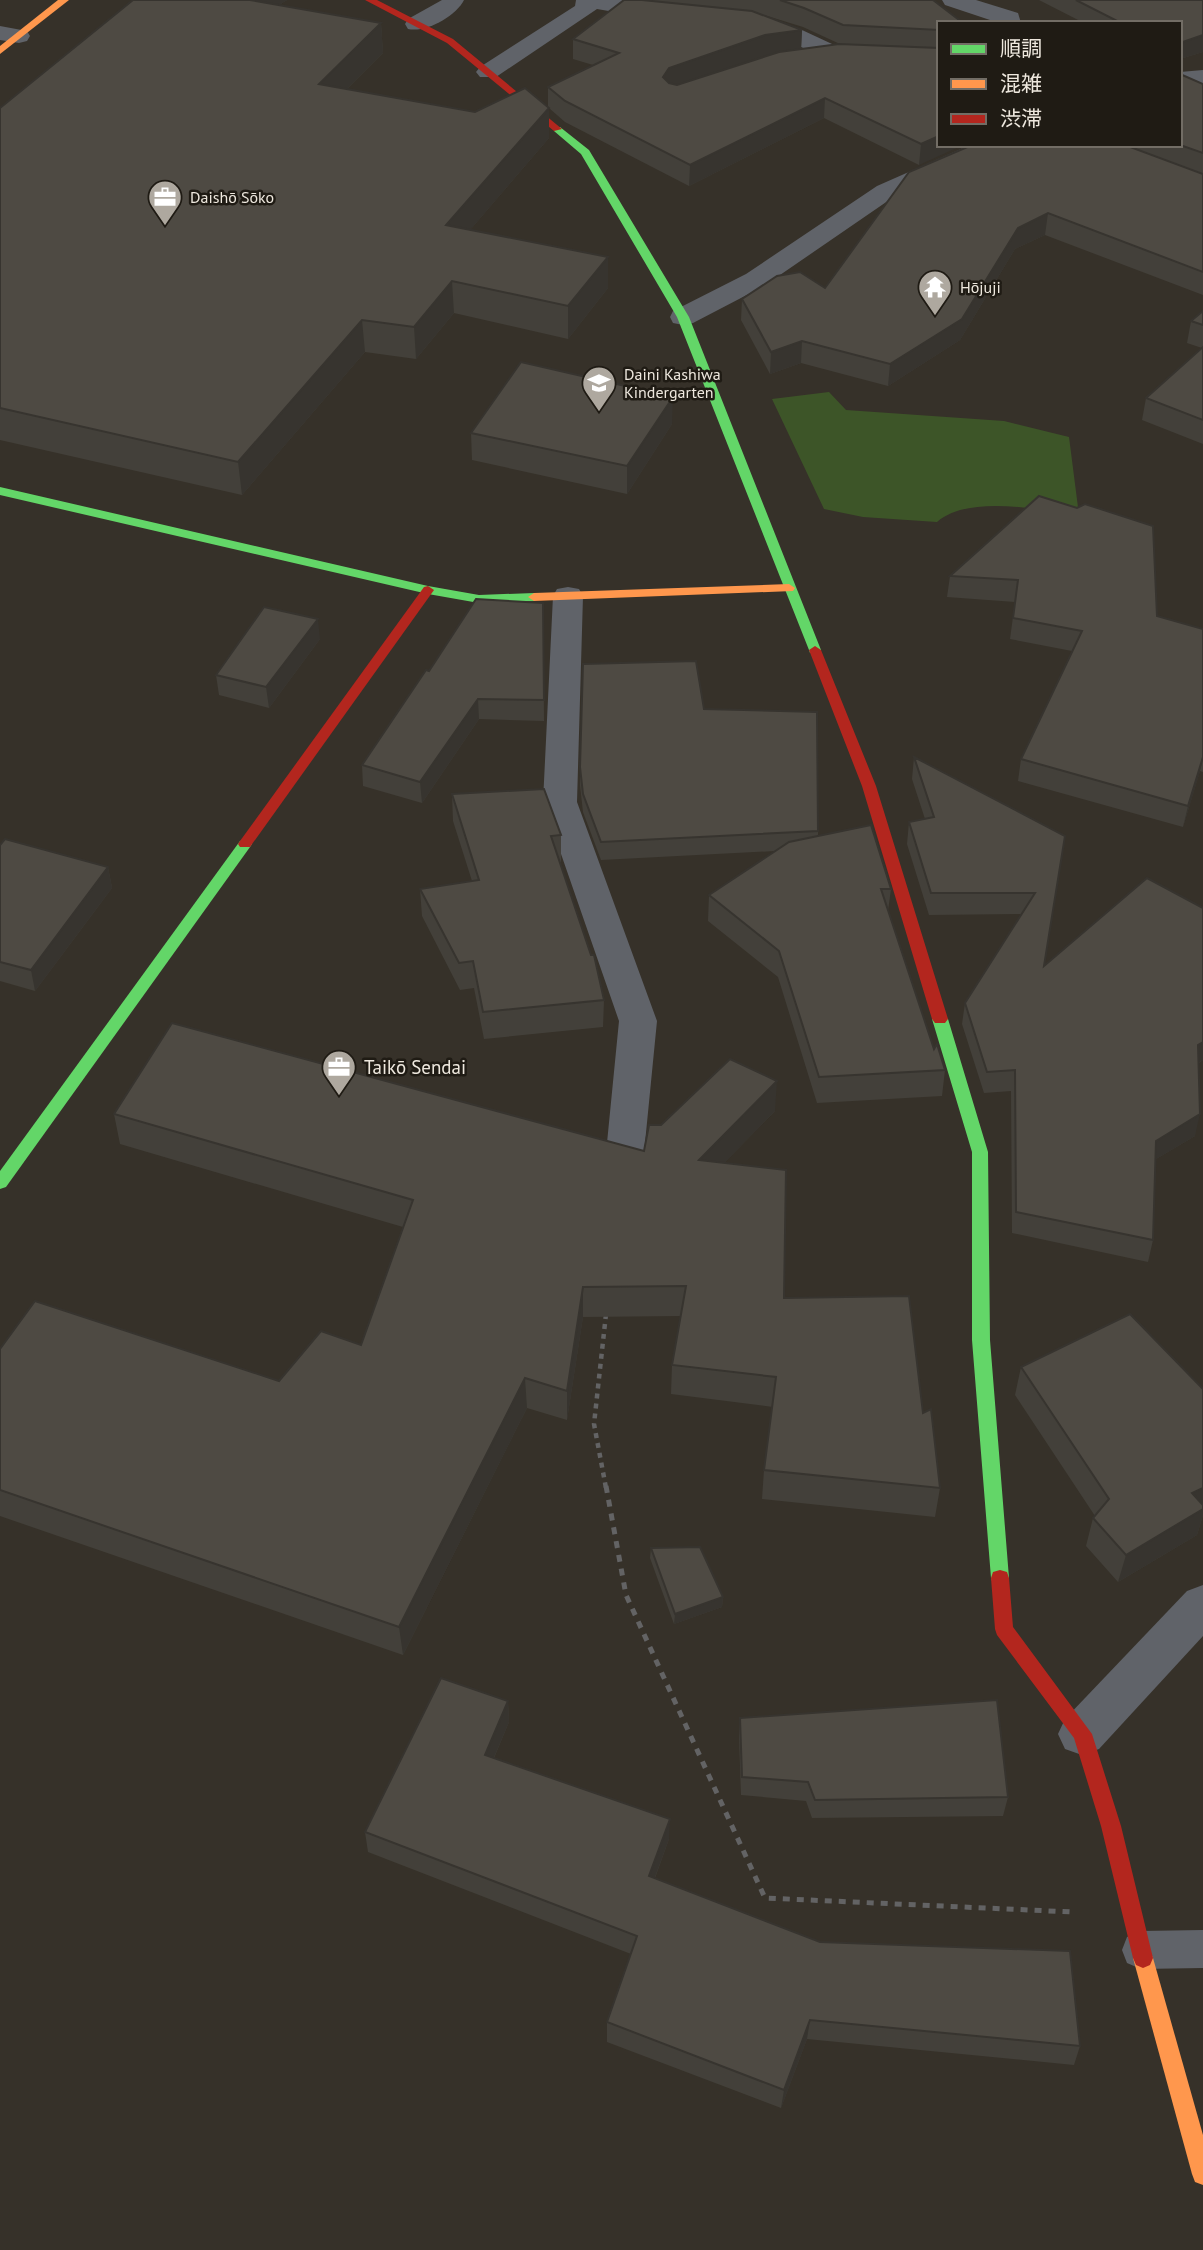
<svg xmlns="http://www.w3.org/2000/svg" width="1203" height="2250" viewBox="0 0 1203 2250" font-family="'PT Sans','Noto Sans JP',sans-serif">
	<rect width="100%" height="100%" fill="#363129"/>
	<!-- green -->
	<path fill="#3d5528" d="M 829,392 L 846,410 L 1004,421 L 1069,437 L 1079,515 C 1040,510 969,494 937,522 L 863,517 L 824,509 L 772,399 Z"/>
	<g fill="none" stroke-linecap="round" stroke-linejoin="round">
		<!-- path-far1 -->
		<polyline stroke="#636364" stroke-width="4.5" stroke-dasharray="5 5" stroke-linecap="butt" points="606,1314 594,1424 606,1488"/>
		<!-- path -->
		<polyline stroke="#636364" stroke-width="5" stroke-dasharray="7 7" stroke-linecap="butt" points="606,1486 626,1595 765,1898 1073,1912"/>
		<!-- lane -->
		<polygon fill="#606369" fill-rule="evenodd" points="1203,1930 1203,1968 1141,1969 1127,1963 1122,1950 1127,1937 1141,1931"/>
		<!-- street -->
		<g fill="#606369" fill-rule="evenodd">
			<path d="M 442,0 L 464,0 C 456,16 426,33 408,29 L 405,24 L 408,19 Z"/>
			<polygon points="576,0 622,0 675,9 678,14 675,19 667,21 597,9 496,77 480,77 476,72 480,67 575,6"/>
			<polygon points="942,0 976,0 1018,13 1021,23 999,23 945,5"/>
			<polygon points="751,15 802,30 845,50 849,55 845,60 829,60 786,40 743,27 740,22 743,17"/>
			<polygon points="0,26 27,31 30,36 27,41 19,43 0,40"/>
			<polygon points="1203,70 1203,84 1180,86 1180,72"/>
			<polygon points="970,145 1003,145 1000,150 895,196 764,286 693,323 683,325 673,323 670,317 673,311 746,274 877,186"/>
			<polygon points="568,587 579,589 583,596 577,802 657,1021 644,1153 639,1163 625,1167 611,1163 606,1153 619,1021 543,802 553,596 557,589"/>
			<polygon points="1203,1585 1203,1636 1099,1749 1082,1755 1065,1749 1058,1734 1065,1719 1187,1591"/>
		</g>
		<!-- fast -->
		<g fill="#63d668" fill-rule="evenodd">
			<polygon points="554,127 560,127 589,150 689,317 821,650 820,653 810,653 809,650 677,317 581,154 554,131"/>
			<polygon points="0,487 428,586 479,595 534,593 540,597 534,601 479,603 428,594 0,495"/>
			<polygon points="245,839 250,841 252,844 250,847 6,1187 0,1189 0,1171 240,841"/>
			<polygon points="940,1014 948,1019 988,1152 990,1340 1009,1578 1007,1584 1000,1586 993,1584 991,1578 972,1340 972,1152 932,1019"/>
		</g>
		<!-- slow -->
		<g fill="#ff974d" fill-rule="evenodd">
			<polygon points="58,0 69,0 0,54 0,46"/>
			<polygon points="789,584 795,588 793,591 534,601 528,597 534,593"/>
			<polygon points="1143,1948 1150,1951 1153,1958 1203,2135 1203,2185 1195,2182 1192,2174 1133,1958 1136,1951"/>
		</g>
		<!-- jam -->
		<g fill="#b3261e" fill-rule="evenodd">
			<polygon points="365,0 377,0 453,39 562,129 554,131 447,43"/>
			<polygon points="428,586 434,590 250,847 240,847 238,844 240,841 424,587"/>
			<polygon points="815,646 821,650 876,786 948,1019 945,1023 935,1023 932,1019 862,786 809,650"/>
			<polygon points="1000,1570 1007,1572 1009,1578 1013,1627 1092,1734 1121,1826 1153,1958 1150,1965 1143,1968 1136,1965 1133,1958 1101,1826 1074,1738 997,1635 995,1629 991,1578 993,1572"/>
		</g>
	</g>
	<!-- wall -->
	<g fill="#43403a" fill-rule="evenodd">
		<path d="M 133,0 L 287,0 L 279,5 L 381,23 L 383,53 L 347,89 L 475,112 L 548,107 L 548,87 L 593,65 L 573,59 L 573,39 L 648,0 L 933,0 L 939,23 L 939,145 L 919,165 L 824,118 L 689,186 L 565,122 L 549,108 L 549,138 L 470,230 L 608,288 L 568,339 L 454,313 L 416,359 L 365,352 L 242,495 L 0,440 L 0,108 ZM 764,15 L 803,27 L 840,44 L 801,49 L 802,30 ZM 773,54 L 698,78 L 764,56 Z"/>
		<polygon points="1039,0 1203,0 1203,52 1180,59 1180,23 1084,23"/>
		<polygon points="1203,84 1203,295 1045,235 1015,249 960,340 888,386 801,363 770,374 741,320 742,299 825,288 1132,148 1128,145 1180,145"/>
		<polygon points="1203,311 1203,444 1142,420 1146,398 1202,348 1187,343 1191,321"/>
		<polygon points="672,424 627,494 472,460 471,433"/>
		<polygon points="1039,496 1157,616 1203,629 1203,772 1200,771 1183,827 1018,781 1021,759 1072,651 1010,639 1015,602 947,597 950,576"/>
		<polygon points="543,603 544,721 479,719 422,803 363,786 362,765 429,671"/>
		<polygon points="320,639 269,708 219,695 216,675"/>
		<polygon points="704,709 818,831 818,836 891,889 888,911 934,1049 945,1070 942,1096 817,1103 778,977 708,921 709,895 775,851 601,860 583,812 580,785 580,767"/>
		<polygon points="914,757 1065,836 1044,966 1203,908 1203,1060 1199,1063 1195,1136 1156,1159 1153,1240 1148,1262 1012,1233 1011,1091 984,1093 962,1024 965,1003 1021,914 929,915 907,844 909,822 925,819 912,779"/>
		<polygon points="452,794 561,835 561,862 560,862 604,1000 603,1027 484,1039 474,988 460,990 422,916 420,889 472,881 453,821"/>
		<polygon points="0,845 108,867 112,888 35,991 0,981"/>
		<polygon points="775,1111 725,1162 784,1298 923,1413 940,1488 935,1517 762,1499 764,1470 773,1407 671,1394 672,1365 681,1316 583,1317 567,1420 527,1408 403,1655 0,1516 0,1349 279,1381 361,1345 403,1227 120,1144 114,1114 644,1151 661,1125"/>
		<polygon points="1021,1367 1203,1389 1203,1515 1197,1535 1118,1582 1086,1546 1093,1518 1095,1516 1015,1395"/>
		<polygon points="651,1548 723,1597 722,1607 674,1624 650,1558"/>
		<polygon points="508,1701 509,1722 494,1758 669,1839 655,1878 1080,2046 1074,2065 807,2039 781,2108 607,2042 607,2022 631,1954 368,1852 365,1832"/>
		<polygon points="740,1718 1008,1797 1003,1816 812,1818 806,1801 741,1795 739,1737"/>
	</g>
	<!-- shaded-wall -->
	<g fill="#37342f">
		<polygon points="239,0 287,0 242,28"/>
		<polygon points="381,23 383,53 322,114 319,84"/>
		<polygon points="802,30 801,50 764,56 668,89 663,77 669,68 765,35"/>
		<polygon points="1203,35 1203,52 1180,59 1180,43"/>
		<polygon points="825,98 824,118 689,186 690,165"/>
		<polygon points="549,108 549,138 447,257 446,225"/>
		<polygon points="939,136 939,145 963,145 919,165 921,144"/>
		<polygon points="1048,213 1045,235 1015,249 960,340 888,386 890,364 1018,228"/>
		<polygon points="608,257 608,288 568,339 568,306"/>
		<polygon points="452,281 454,313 416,359 414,327"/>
		<polygon points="362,320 365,352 242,495 238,462"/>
		<polygon points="802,341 801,363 770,374 771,352"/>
		<polygon points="673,397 672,424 627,494 627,466"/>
		<polygon points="318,619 320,639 269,708 266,687"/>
		<polygon points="478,699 479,719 422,803 420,782"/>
		<polygon points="1203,757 1200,771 1183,827 1188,806"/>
		<polygon points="108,867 112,888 35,991 31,970"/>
		<polygon points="1203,1042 1203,1060 1193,1066 1198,1045"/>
		<polygon points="777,1081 775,1111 698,1190 699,1160"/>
		<polygon points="1200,1114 1195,1136 1151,1162 1156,1141"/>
		<polygon points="583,1287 583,1317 567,1420 567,1391"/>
		<polygon points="525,1378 527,1408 403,1655 399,1627"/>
		<polygon points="1203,1488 1203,1515 1197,1535 1118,1582 1126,1555 1192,1493"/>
		<polygon points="723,1597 722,1607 674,1624 675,1614"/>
		<polygon points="508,1701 509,1722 486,1776 485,1755"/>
		<polygon points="670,1819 669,1839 648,1896 649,1876"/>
		<polygon points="810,2020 807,2039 781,2108 784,2090"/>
	</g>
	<!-- building -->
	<g fill="#4e4a43" stroke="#37342f" stroke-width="2">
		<polygon points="133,0 250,0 381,23 319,84 475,112 525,88 549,108 446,225 608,257 568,306 452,281 414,327 362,320 238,462 0,408 0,108"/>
		<polygon points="624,0 642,0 752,11 802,30 765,35 669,68 663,77 669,83 677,85 779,52 839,44 939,48 939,136 921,144 825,98 690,165 565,101 548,87 619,53 573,39"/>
		<polygon points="780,0 933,0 963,23 939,23 939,30 843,25 804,8"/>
		<polygon points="1076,0 1203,0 1203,35 1180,43 1180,23 1121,23"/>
		<polygon points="1180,74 1203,84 1203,153 1180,145"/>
		<polygon points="972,145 1125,145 1203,174 1203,272 1048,213 1018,228 962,319 890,364 802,341 771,352 742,299 777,276 800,272 825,288 909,172"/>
		<polygon points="1203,311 1203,325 1191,321"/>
		<polygon points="1203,347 1203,420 1146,398"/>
		<polygon points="521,362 673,397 627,466 471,433"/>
		<polygon points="1039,496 1077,508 1085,504 1153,526 1157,616 1203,629 1203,757 1188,806 1021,759 1082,631 1013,618 1018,580 950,576"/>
		<polygon points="476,599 543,603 544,700 478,699 420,782 362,765 426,670 429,671"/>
		<polygon points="264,607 318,619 266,687 216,675"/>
		<polygon points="696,661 704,709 817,712 818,831 601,842 583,794 580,767 583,664"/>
		<polygon points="914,757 1065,836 1044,966 1147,878 1203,908 1203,1042 1198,1045 1200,1114 1156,1141 1153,1240 1016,1212 1015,1070 987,1072 965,1003 1035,893 931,893 909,822 934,817"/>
		<polygon points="544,789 561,835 551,836 591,955 594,955 604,1000 483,1012 473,961 459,963 420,889 479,880 452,794"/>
		<polygon points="871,825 891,889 881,889 934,1049 937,1044 945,1070 819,1077 779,951 709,895 789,842"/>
		<polygon points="5,839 108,867 31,970 0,962 0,845"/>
		<polygon points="172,1023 644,1151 649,1125 661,1125 730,1059 777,1081 699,1160 786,1170 784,1298 909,1296 923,1413 931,1409 940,1488 764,1470 776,1377 672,1365 686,1286 583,1287 567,1391 525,1378 399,1627 0,1490 0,1349 35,1301 279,1381 321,1331 361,1345 413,1200 114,1114"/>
		<polygon points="1130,1314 1203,1389 1203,1488 1192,1493 1203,1505 1203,1509 1126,1555 1093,1518 1109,1499 1021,1367"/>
		<polygon points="700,1547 723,1597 675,1614 651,1548"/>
		<polygon points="441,1678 508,1701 485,1755 670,1819 649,1876 820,1942 1070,1951 1080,2046 810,2020 784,2090 607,2022 637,1936 365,1832"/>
		<polygon points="997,1700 1008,1797 815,1800 808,1782 742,1777 740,1718"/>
	</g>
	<!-- icons -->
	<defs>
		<g id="office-pin" transform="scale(1.75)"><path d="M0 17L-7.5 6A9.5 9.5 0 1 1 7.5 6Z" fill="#aea89f" stroke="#1f1b14"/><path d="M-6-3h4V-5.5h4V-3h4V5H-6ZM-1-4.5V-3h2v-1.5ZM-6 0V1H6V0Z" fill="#fff"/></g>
		<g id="temple-pin" transform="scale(1.75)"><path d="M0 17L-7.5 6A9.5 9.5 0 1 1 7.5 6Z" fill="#aea89f" stroke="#1f1b14"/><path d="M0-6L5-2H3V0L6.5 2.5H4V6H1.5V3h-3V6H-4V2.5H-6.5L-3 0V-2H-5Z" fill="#fff"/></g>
		<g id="school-pin" transform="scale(1.75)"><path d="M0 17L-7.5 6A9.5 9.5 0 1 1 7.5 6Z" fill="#aea89f" stroke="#1f1b14"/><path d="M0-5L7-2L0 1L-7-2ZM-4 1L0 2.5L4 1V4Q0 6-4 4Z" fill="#fff"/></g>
	</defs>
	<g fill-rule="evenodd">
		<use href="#office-pin" x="165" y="197"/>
		<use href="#temple-pin" x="935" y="287"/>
		<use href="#school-pin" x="599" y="383"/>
		<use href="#office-pin" x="339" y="1067"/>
	</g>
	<g text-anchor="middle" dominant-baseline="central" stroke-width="5" stroke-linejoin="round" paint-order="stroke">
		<!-- far-poi labels -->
		<g font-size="16" fill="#eee8de" stroke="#1f1b14" text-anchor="start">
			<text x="190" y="197">Daishō Sōko</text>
			<text x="960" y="287">Hōjuji</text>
			<text x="624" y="374">Daini Kashiwa<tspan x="624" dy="18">Kindergarten</tspan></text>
		</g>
		<!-- poi labels -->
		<g font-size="19" fill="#eee8de" stroke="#1f1b14" text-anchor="start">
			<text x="364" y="1067">Taikō Sendai</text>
		</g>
	</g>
	<!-- legend -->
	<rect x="937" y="21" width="245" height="126" fill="#1f1b14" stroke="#726d65" stroke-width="2"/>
	<rect x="951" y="44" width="35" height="10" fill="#63d668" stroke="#726d65" stroke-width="2"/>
	<text x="1000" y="56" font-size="21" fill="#eee8de">順調</text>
	<rect x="951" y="79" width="35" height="10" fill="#ff974d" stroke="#726d65" stroke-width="2"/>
	<text x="1000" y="91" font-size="21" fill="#eee8de">混雑</text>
	<rect x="951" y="114" width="35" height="10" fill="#b3261e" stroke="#726d65" stroke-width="2"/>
	<text x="1000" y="126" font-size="21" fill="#eee8de">渋滞</text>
</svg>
